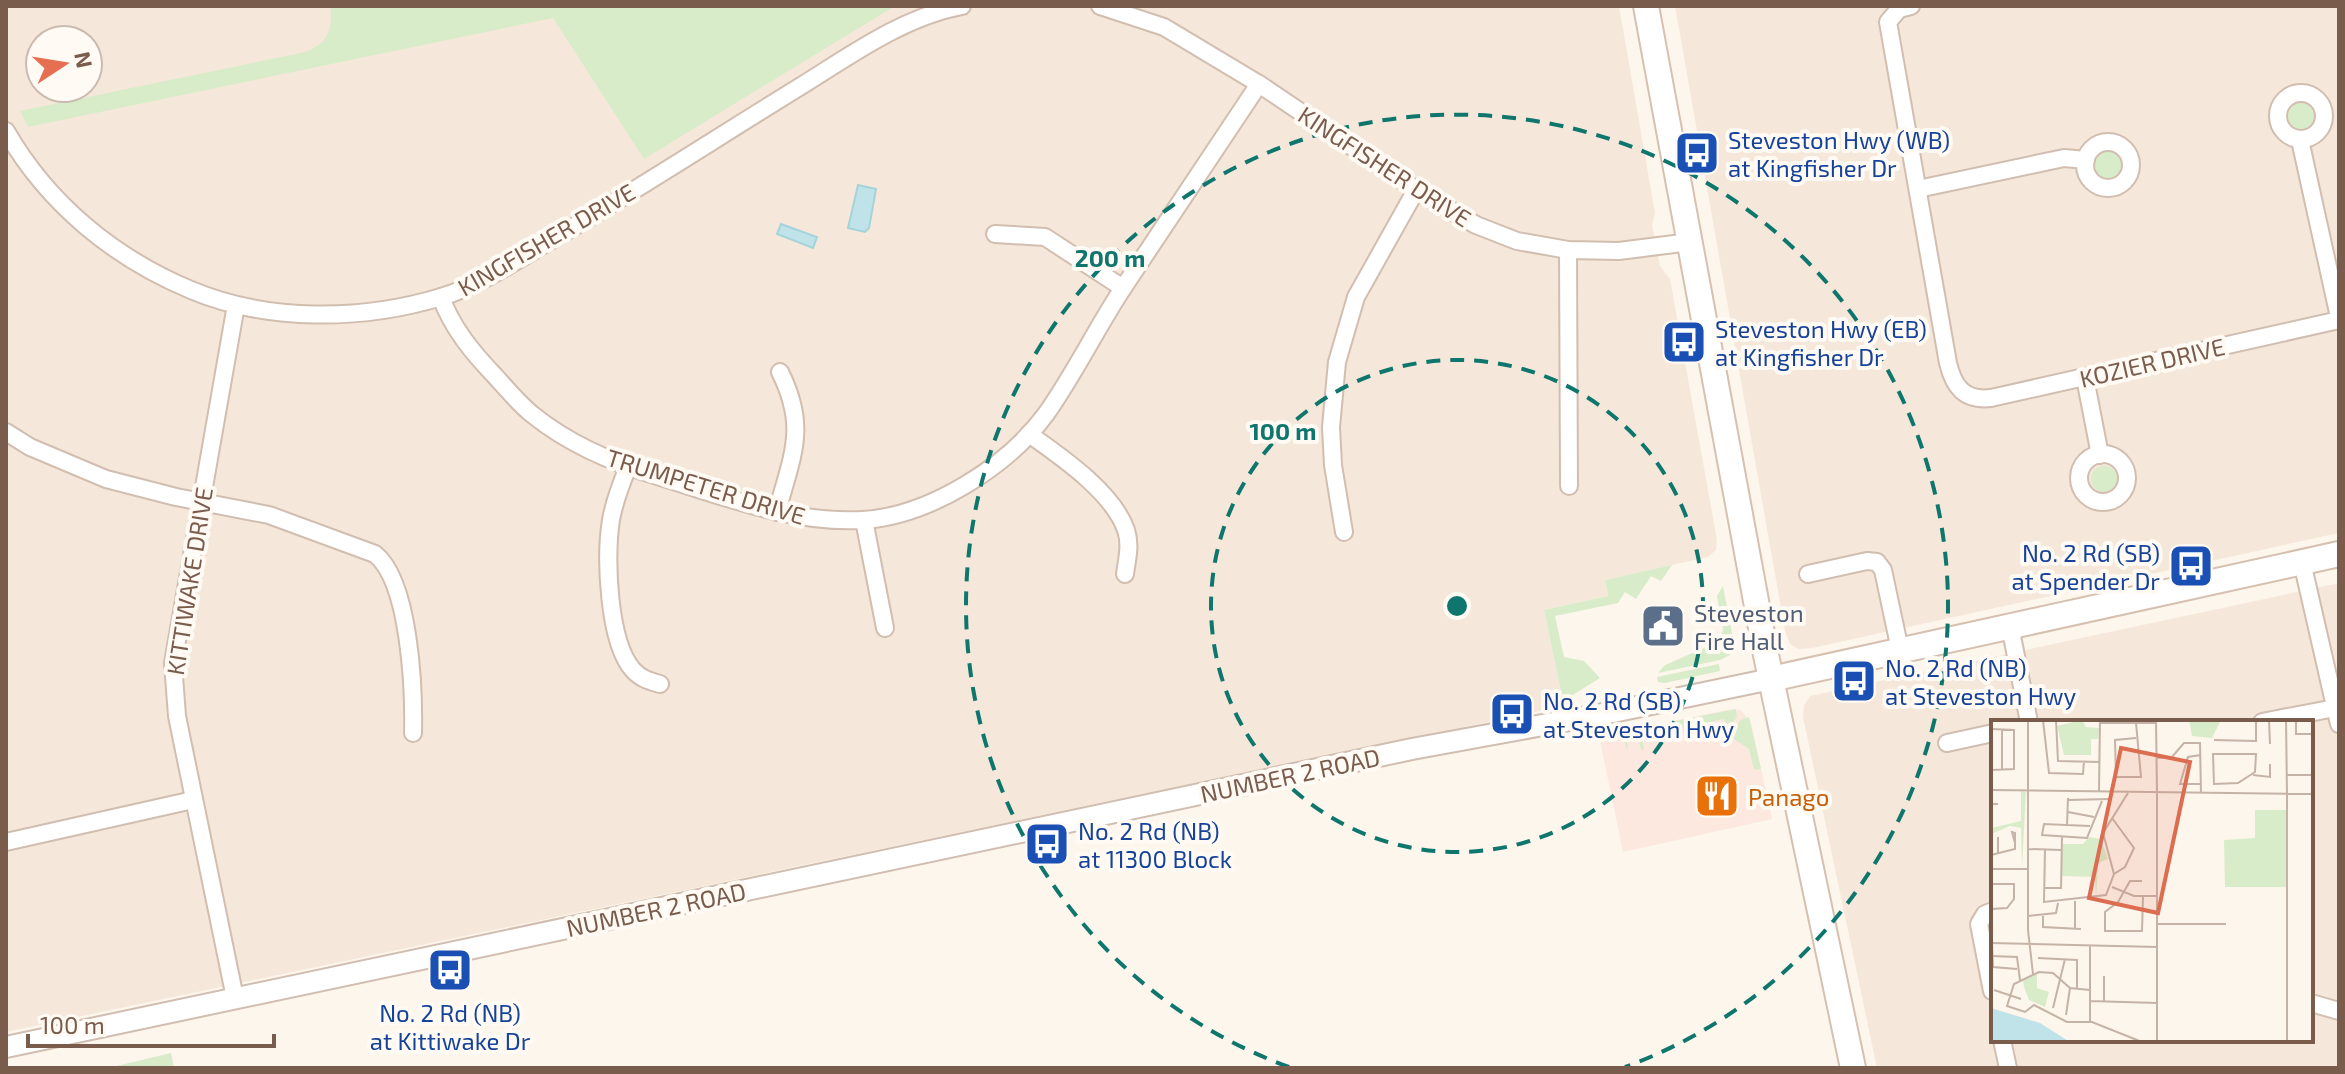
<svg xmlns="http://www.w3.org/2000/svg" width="2345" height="1074" viewBox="0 0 2345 1074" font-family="'Exo 2',sans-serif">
	<rect width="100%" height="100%" fill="#fdf6ec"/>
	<!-- residential -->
	<g fill="#f5e8da" fill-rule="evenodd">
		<path d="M 6,6 L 1619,6 L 1655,213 L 1652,225 L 1660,266 L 1670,279 L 1717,540 L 1716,550 L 1708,557 L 1605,580 L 1608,596 L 1544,610 L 1564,706 L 6,1032 ZM 40,40 L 88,40 L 88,88 L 40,88 Z"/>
		<polygon points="1675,6 2339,6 2339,533 1812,648 1799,649 1790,644 1785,631"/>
		<path d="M 2339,583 L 2339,1068 L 1877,1068 L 1803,717 L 1804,705 L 1810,696 ZM 1993,722 L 2311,722 L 2311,1040 L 1993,1040 Z"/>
	</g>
	<!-- commercial -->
	<polygon fill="#fde8e0" points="1732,709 1741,710 1751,723 1772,819 1623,852 1599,736"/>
	<!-- green -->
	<g fill="#d8ecc9">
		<path d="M 330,6 L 895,6 L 644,159 L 553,18 L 28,127 L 20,111 L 305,52 C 328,44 333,28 330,6 Z"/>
		<circle cx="2301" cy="117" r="14"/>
		<circle cx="2109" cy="165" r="14"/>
		<circle cx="2104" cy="479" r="13"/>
		<polygon points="1672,565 1661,581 1651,576 1636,599 1625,592 1618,603 1555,616 1564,657 1584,661 1600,678 1563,701 1544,610 1608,596 1605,580"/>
		<polygon points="1723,586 1733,639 1730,655 1720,660 1658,673 1665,665 1720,641 1723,629 1717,596"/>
		<polygon points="1719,664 1720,671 1665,683 1658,682 1657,677"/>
		<polygon points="1736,709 1737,717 1730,726 1727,735 1724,719 1693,726 1695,740 1685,742 1682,728 1642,737 1644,749 1641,750 1638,738 1627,740 1628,752 1623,737 1631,735 1631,730"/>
		<polygon points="1749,717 1761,769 1754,770 1749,749 1731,737 1740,720"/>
		<polygon points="171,1053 174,1068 108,1068"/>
	</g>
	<!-- water -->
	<g fill="#bfe3e8" stroke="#a5d3da" stroke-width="2">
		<polygon points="858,185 876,189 869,228 865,232 848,228"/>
		<polygon points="781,224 817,237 813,248 777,234"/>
	</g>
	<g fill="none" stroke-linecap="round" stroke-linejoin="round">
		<!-- minor casing -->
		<g stroke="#d1beb0" stroke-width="20">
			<g id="minor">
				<polyline points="1100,6 1164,27 1259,84 1416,190 1476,225 1517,241 1568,250 1619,251 1690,242"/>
				<path d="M 1911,6 L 1899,9 L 1888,22 L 1948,363 C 1954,388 1965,401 1991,398 L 2339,320"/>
				<circle cx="2301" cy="116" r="23"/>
				<path d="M 6,131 C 48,204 114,258 191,290 C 267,322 362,321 441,297 C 481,285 517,260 553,239 C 637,190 718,137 801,86 C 851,55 903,17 962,6"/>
				<polyline points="2300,140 2339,317"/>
				<circle cx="2108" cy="165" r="23"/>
				<polyline points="1918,189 2064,158 2086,160"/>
				<polyline points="995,234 1045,237 1123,288"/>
				<polyline points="1568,250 1569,486"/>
				<path d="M 441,297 C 452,328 473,353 495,376 C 507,389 519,404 533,415 C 569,444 613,463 657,476 C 723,496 793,524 863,520 C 929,516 1007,467 1046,414 C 1075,373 1097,327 1125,285 C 1170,218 1215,151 1259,84"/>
				<polyline points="2085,378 2100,455"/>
				<path d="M 6,432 L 30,447 L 106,479 L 176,497 L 269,515 L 375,554 C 410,582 414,690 413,733"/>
				<path d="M 1029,434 C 1060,456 1113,492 1126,530 C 1131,545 1127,559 1125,574"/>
				<circle cx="2103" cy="478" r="24"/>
				<path d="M 628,467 C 621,484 614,502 611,520 C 605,557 608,642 633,670 C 641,679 650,681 660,684"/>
				<path d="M 777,512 C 792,455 808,428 780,372"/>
				<polyline points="864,520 885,628"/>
				<polyline points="1344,532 1333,465 1331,427 1337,362 1356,297 1416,190"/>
				<polyline points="2302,562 2339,724"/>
				<polyline points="1808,574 1867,561 1877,562 1883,570 1900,650"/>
				<polyline points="2010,626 2029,722"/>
				<polyline points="2262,722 2335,708"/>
				<polyline points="1947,743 1993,733"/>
				<polyline points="6,842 193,800"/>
				<polyline points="1992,991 1979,924 1985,914 1993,911"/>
				<polyline points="235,998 177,716 173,663 236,305"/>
				<polyline points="2311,1003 2339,1011"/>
				<polyline points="2002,1040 2008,1068"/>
			</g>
		</g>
		<!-- tertiary casing -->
		<g stroke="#d1beb0" stroke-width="24">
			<polyline id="tertiary" points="6,1047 1412,749 1608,713 1771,679"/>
		</g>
		<!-- secondary casing -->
		<g stroke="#d6c0b0" stroke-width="28">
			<g id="secondary">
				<polyline points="1646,6 1766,655 1853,1068"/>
				<polyline points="1771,679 2339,554"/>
			</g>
		</g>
		<!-- minor -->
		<use href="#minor" stroke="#fff" stroke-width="16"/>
		<!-- tertiary -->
		<use href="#tertiary" stroke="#fff" stroke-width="20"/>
		<!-- secondary -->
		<use href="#secondary" stroke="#fff" stroke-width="24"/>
	</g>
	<!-- distance rings -->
	<g fill="none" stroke="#0f766e" stroke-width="4" stroke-dasharray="14 10">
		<circle cx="1457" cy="606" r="246"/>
		<path d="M1289 1067A491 491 0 1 1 1625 1067"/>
	</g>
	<!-- icons -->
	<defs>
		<g id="bus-square" transform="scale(2.3)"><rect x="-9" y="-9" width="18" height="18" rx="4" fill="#1a4fb4" stroke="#fffaf3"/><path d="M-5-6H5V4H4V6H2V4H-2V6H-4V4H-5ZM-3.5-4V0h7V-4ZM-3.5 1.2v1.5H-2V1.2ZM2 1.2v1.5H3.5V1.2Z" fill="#fff"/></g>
		<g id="civic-square" transform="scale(2.3)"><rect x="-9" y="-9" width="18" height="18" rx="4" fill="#5c6f8a" stroke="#fffaf3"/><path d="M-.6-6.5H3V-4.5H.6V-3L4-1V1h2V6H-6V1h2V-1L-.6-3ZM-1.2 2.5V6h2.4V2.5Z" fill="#fff"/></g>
		<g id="restaurant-square" transform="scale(2.3)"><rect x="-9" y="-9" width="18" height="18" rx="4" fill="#e8710a" stroke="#fffaf3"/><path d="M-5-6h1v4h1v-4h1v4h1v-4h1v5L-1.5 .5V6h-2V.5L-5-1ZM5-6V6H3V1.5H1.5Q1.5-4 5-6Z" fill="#fff"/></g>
	</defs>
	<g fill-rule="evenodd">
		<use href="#bus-square" x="1697" y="153"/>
		<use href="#bus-square" x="1684" y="342"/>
		<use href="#bus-square" x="2191" y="566"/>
		<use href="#civic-square" x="1663" y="626"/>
		<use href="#bus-square" x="1854" y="681"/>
		<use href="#bus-square" x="1512" y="714"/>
		<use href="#restaurant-square" x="1717" y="796"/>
		<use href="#bus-square" x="1047" y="844"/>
		<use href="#bus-square" x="450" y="970"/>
	</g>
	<g text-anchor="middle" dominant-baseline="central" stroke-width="8" stroke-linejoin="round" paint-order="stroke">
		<!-- transit labels -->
		<g font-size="24" fill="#164399" stroke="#fffaf3" text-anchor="start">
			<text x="1728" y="139">Steveston Hwy (WB)<tspan x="1728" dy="28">at Kingfisher Dr</tspan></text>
			<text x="1715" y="328">Steveston Hwy (EB)<tspan x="1715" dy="28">at Kingfisher Dr</tspan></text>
			<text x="2160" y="552" text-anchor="end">No. 2 Rd (SB)<tspan x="2160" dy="28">at Spender Dr</tspan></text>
			<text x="1885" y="667">No. 2 Rd (NB)<tspan x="1885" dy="28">at Steveston Hwy</tspan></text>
			<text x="1543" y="700">No. 2 Rd (SB)<tspan x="1543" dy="28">at Steveston Hwy</tspan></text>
			<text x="1078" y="830">No. 2 Rd (NB)<tspan x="1078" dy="28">at 11300 Block</tspan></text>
			<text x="450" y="1012" text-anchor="middle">No. 2 Rd (NB)<tspan x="450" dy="28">at Kittiwake Dr</tspan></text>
		</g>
		<!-- street labels -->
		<g font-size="24" fill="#7a5c4d" stroke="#fffaf3">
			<text transform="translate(1385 166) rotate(33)">KINGFISHER DRIVE</text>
			<text transform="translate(546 239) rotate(-30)">KINGFISHER DRIVE</text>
			<text transform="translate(2152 362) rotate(-13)">KOZIER DRIVE</text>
			<text transform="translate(706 486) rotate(17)">TRUMPETER DRIVE</text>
			<text transform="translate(189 581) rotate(-81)">KITTIWAKE DRIVE</text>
			<text transform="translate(1290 775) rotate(-12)">NUMBER 2 ROAD</text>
			<text transform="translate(656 909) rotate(-12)">NUMBER 2 ROAD</text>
		</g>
		<!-- service labels -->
		<g font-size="24" fill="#4e5e75" stroke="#fffaf3" text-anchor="start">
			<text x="1694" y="612">Steveston<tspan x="1694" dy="28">Fire Hall</tspan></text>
		</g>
		<!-- food labels -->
		<g font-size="24" fill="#c56008" stroke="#fffaf3" text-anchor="start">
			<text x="1748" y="796">Panago</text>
		</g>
	</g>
	<!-- overview -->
	<g transform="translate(1991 720)">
		<rect width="322" height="322" fill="#fdf6ec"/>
		<path d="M 91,0 L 95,7 L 108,8 L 107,19 L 100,19 L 100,35 L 73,35 L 66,6 ZM 198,0 L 230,0 L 221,18 L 201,16 ZM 30,71 L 35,72 L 31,147 L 30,108 L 19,106 L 0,114 L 0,108 L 30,101 ZM 264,90 L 295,90 L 295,167 L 234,167 L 233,120 L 264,118 ZM 98,117 L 110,119 L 117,139 L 107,143 L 105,178 L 104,157 L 71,156 L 71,124 L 92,124 ZM 46,254 L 46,268 L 58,272 L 54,287 L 38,280 L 33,267 L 32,260 Z" fill="#d8ecc9"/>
		<path d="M 0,288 L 49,303 L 79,322 L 0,322 Z" fill="#bfe3e8"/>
		<path fill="none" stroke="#c5b3a7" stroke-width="2" d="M 37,0 L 37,70M 52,0 L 58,53 L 92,54 L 93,41M 65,0 L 67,41 L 109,42M 165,0 L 166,74M 278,0 L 279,24M 295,0 L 296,74M 305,0 L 305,14 L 322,14M 109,3 L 165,3M 145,3 L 150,57 L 125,57 L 124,20 L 145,18M 0,9 L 23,10 L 23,49 L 0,50M 11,10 L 11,50M 223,20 L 265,21 L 265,0M 222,34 L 265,34 L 264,52 L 247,63 L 223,64 ZM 210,35 L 197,37 L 189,64 L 210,64M 165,38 L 181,37 L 193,23 L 209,23 L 210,73M 262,55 L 279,57 L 279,44M 296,55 L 322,55M 0,70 L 322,74M 37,70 L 37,210 L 42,254M 108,71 L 109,0M 166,74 L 166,322M 77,80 L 119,79M 77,92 L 103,97M 121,98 L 143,128 L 134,147 L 123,154M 0,102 L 0,84 L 7,84M 76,105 L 77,78M 99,106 L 53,104 L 51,115 L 96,118 L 111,81M 37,129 L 70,130M 54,129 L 53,182 L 115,175 L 123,154 L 112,113 L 137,73M 7,134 L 7,117 L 7,128M 0,135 L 24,129 L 24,113 L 21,112 L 24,123M 0,149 L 37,149M 151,161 L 139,161 L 127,182 L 114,192 L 114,211 L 151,211 L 152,176M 0,164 L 23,164 L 23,179 L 16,188 L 0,189M 121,167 L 143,176 L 165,176M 53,168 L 70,168 L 71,117M 84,181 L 84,208M 37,196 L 65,193 L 67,183M 52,196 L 52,207 L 90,209M 165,204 L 235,204M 0,223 L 166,227M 1,223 L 2,247 L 26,249M 0,236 L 26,237 L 29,260M 47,238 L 86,240 L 86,269M 3,270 L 30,279M 99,270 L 79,268 L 62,253 L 48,252 L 23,264 L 16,286 L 34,292 L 43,285 L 76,302 L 101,302 L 151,322M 99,281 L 166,283M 113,281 L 113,256M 62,288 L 74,239M 75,295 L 79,268M 99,302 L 99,225M 296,322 L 296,74"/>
		<path fill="#dc6d51" fill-opacity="0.15" stroke="#dc6d51" stroke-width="4" d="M 130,28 L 199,42 L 167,193 L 98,178 Z"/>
		<rect width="322" height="322" fill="none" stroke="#7a5c4d" stroke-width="4"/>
	</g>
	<circle cx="1457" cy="606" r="12" fill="#0f766e" stroke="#fffaf3" stroke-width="4"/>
	<g font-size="24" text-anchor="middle" font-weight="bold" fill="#0f766e" stroke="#fffaf3" stroke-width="8" stroke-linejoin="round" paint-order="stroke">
		<text x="1110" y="267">200 m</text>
		<text x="1283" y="440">100 m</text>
	</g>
	<!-- border -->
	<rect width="2345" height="1074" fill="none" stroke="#7a5c4d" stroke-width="16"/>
	<!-- north arrow -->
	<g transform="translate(64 64) rotate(78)"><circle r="38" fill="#fffaf3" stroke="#cabbb1" stroke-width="2"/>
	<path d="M0-6L14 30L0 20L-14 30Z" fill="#e76f51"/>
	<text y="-12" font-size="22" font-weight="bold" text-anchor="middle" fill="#7a5c4d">N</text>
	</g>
	<!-- scale -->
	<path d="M28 1034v12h246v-12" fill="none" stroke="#7a5c4d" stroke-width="4"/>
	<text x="40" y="1034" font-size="24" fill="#7a5c4d" stroke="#fffaf3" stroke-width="6" paint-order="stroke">100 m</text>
</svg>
